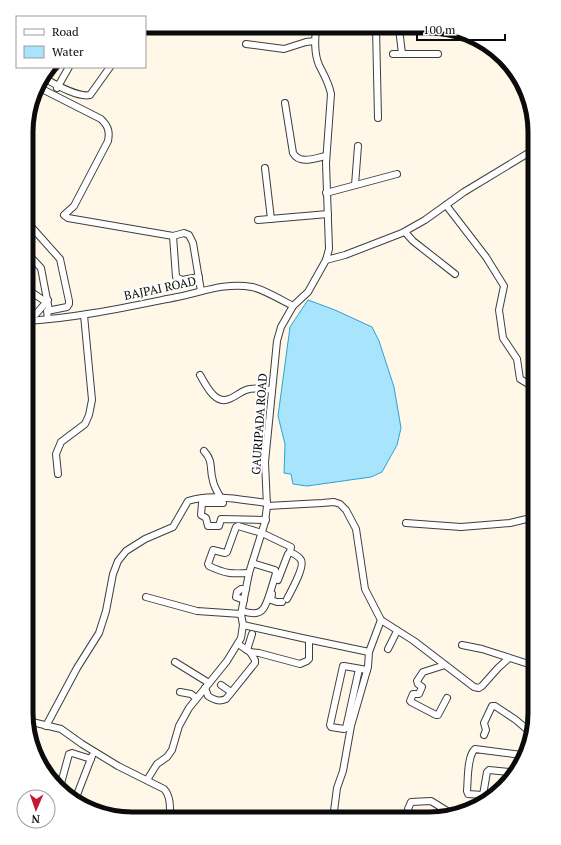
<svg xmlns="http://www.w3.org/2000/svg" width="561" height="845" viewBox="0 0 561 845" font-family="'PT Serif',serif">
	<rect width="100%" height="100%" fill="#fff8e8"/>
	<!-- water -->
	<polygon fill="#a8e4fb" stroke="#2aa3d7" points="308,300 335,310 372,327 379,341 394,387 401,428 397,445 382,472 371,477 307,486 293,484 291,474 284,473 285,444 278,416 290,327"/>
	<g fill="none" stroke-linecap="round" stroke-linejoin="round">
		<!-- street casing -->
		<g stroke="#3e3e3e" stroke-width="8">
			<g id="street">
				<polyline points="145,27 145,26"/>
				<polyline points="376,28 378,118"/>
				<polyline points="399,28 402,54"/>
				<polyline points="246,44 284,49 306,42 315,41"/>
				<polyline points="393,54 438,54"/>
				<path d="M 42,77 C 53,83 77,98 90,95 L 110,67"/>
				<path d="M 38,87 L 101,119 C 108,126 110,131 108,141 L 74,206 L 64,215 L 68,218 L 173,236 L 184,233 L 189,235 L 193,243 L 201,291"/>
				<polyline points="57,88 69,67"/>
				<polyline points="41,89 49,68"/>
				<path d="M 285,103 L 293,153 C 300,165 315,158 326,156"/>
				<polyline points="265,168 271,219"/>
				<polyline points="355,185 358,146"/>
				<polyline points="326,193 397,174"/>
				<polyline points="446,205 486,257 504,286 499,310 503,338 517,359 520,379 530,385 535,396"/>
				<polyline points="258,220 328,214"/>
				<polyline points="27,222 60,259 69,301 69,304 67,307 47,311 48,319"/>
				<polyline points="405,232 413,241 455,274"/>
				<polyline points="173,236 176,277 182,280 199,277"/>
				<polyline points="27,253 41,268 49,310"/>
				<polyline points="326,260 345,255 402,233 425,220 464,192 535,149"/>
				<polyline points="27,289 46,302"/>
				<polyline points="27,312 31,315 36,314 48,300"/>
				<path d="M 27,321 C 77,318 127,307 177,297 C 202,292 226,282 252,287 C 263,289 283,301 293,306"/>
				<path d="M 200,375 C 206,385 215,405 229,399 C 235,397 240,392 246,390 C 253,387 264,389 272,390"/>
				<path d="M 204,451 C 214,462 209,468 213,481 C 214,487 218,493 221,498"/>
				<polyline points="58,474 56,454 61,442 85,424 89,415 92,400 84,315"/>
				<polyline points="223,503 202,503 201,515 206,518 208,526 219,526 221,519 266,520"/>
				<polyline points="267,506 322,503 334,502 340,504 346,510 356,529 365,589 381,620 414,641 474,687 479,688 482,686 498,668 509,658"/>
				<polyline points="406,523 461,527 510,523 535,517"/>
				<path d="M 249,573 C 231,574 226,574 209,566 L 208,564 L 213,550 L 225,553 L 227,552 L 236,527 L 238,526 L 262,533 L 291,547 L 290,552 C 294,554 299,556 301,560 C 305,567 291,591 287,599"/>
				<polyline points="278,580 288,554 290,552"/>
				<polyline points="272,594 271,600 277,602 282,602"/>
				<polyline points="146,597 197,611 241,614"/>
				<polyline points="244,600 236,597 237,592 241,589 246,589"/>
				<path d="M 242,611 C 248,613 258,616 263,609 C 267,605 274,580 276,573 L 275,570 L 252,563"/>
				<polyline points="243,625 302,638 369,652 381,620"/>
				<polyline points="238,644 250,652 259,653 300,664 307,661 309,659 309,640"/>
				<polyline points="462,645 482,649 535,666"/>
				<polyline points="388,649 397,631"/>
				<polyline points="247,650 252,634"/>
				<polyline points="175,662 209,683"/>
				<polyline points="445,665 423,672 417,681 418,684 422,687 419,694 413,694 410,701 411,702 436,715 438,715 447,698"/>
				<polyline points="359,669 346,728 344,729 331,727 330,725 343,666 344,666 367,670"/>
				<polyline points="221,685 231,692"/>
				<path d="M 205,688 L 208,696 C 214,700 219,702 226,699 L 255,663 L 255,660 L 250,652"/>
				<polyline points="180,692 191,694 196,698"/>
				<path d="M 28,721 L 61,729 L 82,744 L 118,766 L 164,789 C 171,796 170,809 170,818"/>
				<path d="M 46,726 L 77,668 L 99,633 L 106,611 L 113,574 L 118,561 L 126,551 L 145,539 L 173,527 L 188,501 C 213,493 242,500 267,503"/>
				<polyline points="484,735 486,730 484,723 492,706 495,706 516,720 530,732"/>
				<path d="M 511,779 L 510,778 L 509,772 L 489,770 L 487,772 L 483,795 L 468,794 L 467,791 C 468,780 467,756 475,749 L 522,755"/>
				<path d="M 147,780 L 157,764 L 167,757 L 172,750 L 179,726 L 189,708 L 227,661 L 241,638 L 243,625 L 241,614 L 249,573 L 265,522 L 267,506 L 265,462 L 277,341 L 281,327 L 293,306 L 308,292 L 326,260 L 329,249 L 326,163 L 331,94 C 329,83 324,75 319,65 C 314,53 315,40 316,27"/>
				<polyline points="60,787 69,754 72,753 91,759"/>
				<polyline points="75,800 92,756"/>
				<polyline points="333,819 337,788 343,771 351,726 368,667 369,652"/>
				<polyline points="420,819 409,812 408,809 411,802 431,801 452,814"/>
			</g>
		</g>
		<!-- street -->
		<use href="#street" stroke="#fff" stroke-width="6"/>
	</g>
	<g text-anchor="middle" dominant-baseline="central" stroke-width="4" stroke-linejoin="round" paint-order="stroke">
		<!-- street labels -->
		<g font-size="12" fill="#0b0b0b" stroke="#fff">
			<text transform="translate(160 288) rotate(-12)">BAJPAI ROAD</text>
			<text transform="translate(259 424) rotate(-86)">GAURIPADA ROAD</text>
		</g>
	</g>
	<!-- crop -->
	<path d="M0 0H561V845H0ZM132 33H429A99 99 0 0 1 528 132V713A99 99 0 0 1 429 812H132A99 99 0 0 1 33 713V132A99 99 0 0 1 132 33Z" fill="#fff" fill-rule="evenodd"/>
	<path fill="none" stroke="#0b0b0b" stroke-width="5" d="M132 33H429A99 99 0 0 1 528 132V713A99 99 0 0 1 429 812H132A99 99 0 0 1 33 713V132A99 99 0 0 1 132 33Z"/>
	<!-- legend -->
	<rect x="16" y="16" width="130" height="52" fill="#ffffff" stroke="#9d9d9d"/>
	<rect x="24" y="29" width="20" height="6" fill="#ffffff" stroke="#9d9d9d"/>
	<text x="52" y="36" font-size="12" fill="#0b0b0b">Road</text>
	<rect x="24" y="46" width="20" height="12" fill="#a8e4fb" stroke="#9d9d9d"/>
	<text x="52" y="56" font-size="12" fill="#0b0b0b">Water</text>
	<!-- north arrow -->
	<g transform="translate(36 809) rotate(182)"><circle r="19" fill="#ffffff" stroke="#9d9d9d"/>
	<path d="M0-3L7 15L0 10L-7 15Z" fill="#c31a32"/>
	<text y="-6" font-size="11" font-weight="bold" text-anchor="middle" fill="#0b0b0b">N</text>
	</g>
	<!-- scale -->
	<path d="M417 34v6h88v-6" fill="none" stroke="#0b0b0b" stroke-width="2"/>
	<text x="423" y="34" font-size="12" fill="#0b0b0b" stroke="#ffffff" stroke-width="3" paint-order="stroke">100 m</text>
</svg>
